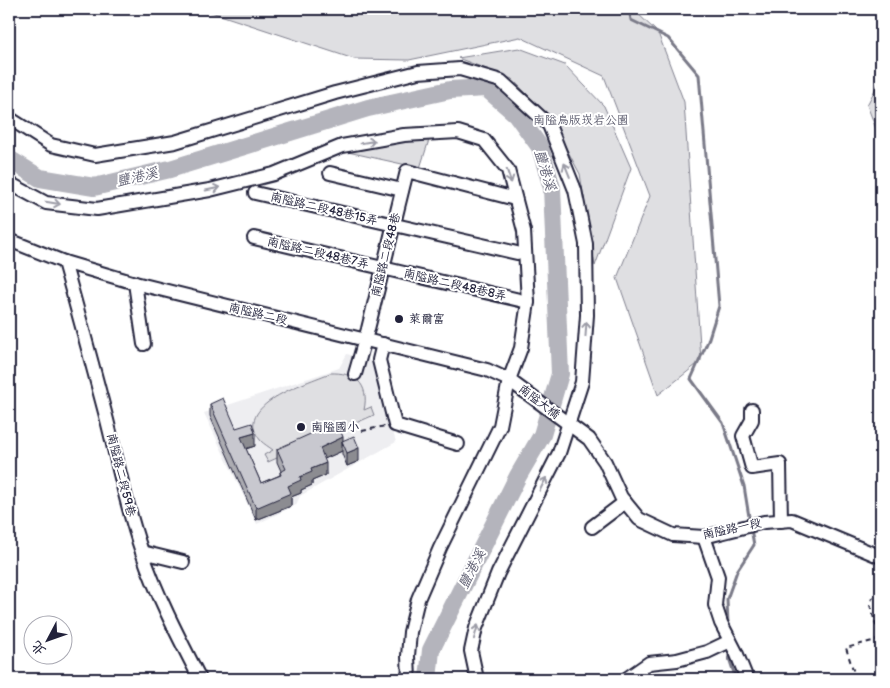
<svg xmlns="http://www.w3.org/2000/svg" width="890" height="688" viewBox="0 0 890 688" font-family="'Balsamiq Sans','LXGW WenKai TC',sans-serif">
	<rect width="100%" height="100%" fill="#fff"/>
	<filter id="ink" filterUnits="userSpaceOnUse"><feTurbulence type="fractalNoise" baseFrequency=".02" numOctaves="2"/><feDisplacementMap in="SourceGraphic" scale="10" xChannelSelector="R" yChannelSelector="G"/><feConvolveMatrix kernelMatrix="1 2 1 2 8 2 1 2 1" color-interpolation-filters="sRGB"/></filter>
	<g filter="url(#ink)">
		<!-- built -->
		<polygon fill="#eeeef1" points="347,354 371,361 396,442 300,496 296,505 257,524 204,413 339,368"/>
		<!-- green -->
		<g fill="#dfdfe2" stroke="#80808e">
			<polygon points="202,9 633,9 658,33 684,102 701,361 658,395 617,278 650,196 604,76 520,37 409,60 354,59"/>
			<polygon points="519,48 565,65 604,106 631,168 595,266 580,174 549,116 512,79 458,58"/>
			<polygon points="881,81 881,142 867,105 879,82"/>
			<polygon points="430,137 420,168 348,152 390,142"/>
			<path d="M 330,373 C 354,372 370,383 364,410 L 371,407 L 374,415 L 268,462 L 264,455 L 273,450 C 269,447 264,444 261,441 C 230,405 307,383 330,373 Z"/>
		</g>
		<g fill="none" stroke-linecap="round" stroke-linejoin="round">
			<!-- stream -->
			<g stroke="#7a7a88" stroke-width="3">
				<polyline points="629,9 631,20 668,38 699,75 719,306 708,341 691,379 723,423 744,486 750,523"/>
				<polyline points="728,626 727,599 737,571 754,545 751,529"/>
				<polyline points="728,647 729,658 736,679"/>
			</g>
			<!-- river -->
			<polyline stroke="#b4b4bc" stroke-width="18" points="9,159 40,178 94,187 170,169 368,108 450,90 486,88 516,114 540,147 552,188 560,374 542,435 518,476 431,650 428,679"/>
			<!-- minor casing -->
			<g stroke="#22223b" stroke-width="16">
				<g id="minor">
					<polyline points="9,118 51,145 95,155 175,142 335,93 418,72 460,69 501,81 549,125 575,190 586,244 587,315 582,382 559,453 498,573 476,628 471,651 477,679"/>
					<polyline points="330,173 402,190"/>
					<polyline points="9,183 46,203 97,209 210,190 274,174 342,146 404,135 458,132 484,140 508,170 524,231 528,302 521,348 509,380 500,426 440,548 418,599 410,632 408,656 409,679"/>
					<polyline points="255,193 517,253"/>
					<polyline points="254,238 528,302"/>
					<polyline points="9,240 64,262 135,283 487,370 509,380 589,439 605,462 621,497 639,519 673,535 704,537 764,522 792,520 881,557"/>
					<path d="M 64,262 C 79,315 93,367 107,420 C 118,464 127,509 142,552 C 157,596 179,638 200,679"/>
					<polyline points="135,283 144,344"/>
					<polyline points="383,344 379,360 395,425 458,444"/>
					<polyline points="355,374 368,329 407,171 515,199"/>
					<polyline points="752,410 752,420 743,436 752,468 780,464 781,521"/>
					<polyline points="592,527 625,502"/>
					<polyline points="704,537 718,577 715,605 721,623 736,652 747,679"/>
					<polyline points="142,552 183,562"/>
					<polyline points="626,679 649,663 677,660 707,652 730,641"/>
				</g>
			</g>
			<!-- path -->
			<g stroke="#22223b" stroke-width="2" stroke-dasharray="5 4" stroke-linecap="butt">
				<polyline points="362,431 385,426"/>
				<polyline points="856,679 846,648 880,639 870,605 872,598 881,595"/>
			</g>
			<!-- minor -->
			<use href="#minor" stroke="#fff" stroke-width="12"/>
		</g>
		<!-- wall -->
		<polygon fill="#acacb2" stroke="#22223b" points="210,404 255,446 246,449 261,483 280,475 280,472 281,471 277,462 277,449 343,441 359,461 347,466 342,454 342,451 324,459 326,475 312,481 312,485 301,490 301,493 291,497 291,506 256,520 210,416"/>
		<!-- shaded-wall -->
		<g fill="#8c8c91" stroke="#22223b">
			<polygon points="255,433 255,446 241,450 241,437"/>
			<polygon points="343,437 343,445 342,441 342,451 320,461 320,448"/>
			<polygon points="359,448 359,461 347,466 347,453"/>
			<polygon points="326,463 326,475 312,481 312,485 301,490 301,493 291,497 291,506 256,520 256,508 288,486 311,469"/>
		</g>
		<!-- building -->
		<g fill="#c8c8cf" stroke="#22223b">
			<polygon points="223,398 236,428 252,423 255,433 241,437 261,483 281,475 280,472 286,469 277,449 337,422 343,437 320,448 326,463 311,469 312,472 300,477 301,480 288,486 291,493 256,508 210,404"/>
			<polygon points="354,436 359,448 347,453 342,441"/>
		</g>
		<!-- one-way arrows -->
		<defs><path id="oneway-shaft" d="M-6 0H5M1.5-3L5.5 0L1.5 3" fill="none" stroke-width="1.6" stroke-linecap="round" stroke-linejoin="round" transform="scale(1.25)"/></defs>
		<g stroke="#9c9ca7">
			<use href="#oneway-shaft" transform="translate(368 142) rotate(-10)"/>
			<use href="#oneway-shaft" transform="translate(567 170) rotate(-112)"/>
			<use href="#oneway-shaft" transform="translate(509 176) rotate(71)"/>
			<use href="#oneway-shaft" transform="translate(213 189) rotate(-12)"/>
			<use href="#oneway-shaft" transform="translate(53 203) rotate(10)"/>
			<use href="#oneway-shaft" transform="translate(586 329) rotate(-86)"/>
			<use href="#oneway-shaft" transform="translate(543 484) rotate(-63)"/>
			<use href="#oneway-shaft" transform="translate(476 632) rotate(-74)"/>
		</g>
	</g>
	<!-- markers -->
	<g fill="#22223b" stroke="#fff" stroke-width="2">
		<circle cx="399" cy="319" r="5"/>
		<circle cx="301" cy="427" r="5"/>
	</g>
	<g text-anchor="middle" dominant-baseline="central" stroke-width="4" stroke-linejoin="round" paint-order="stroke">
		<!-- park labels -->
		<g font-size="12" fill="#5b5b6d" stroke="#fff">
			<text x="581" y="120">南隘烏版崁岩公園</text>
		</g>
		<!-- street labels -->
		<g font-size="12" fill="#22223b" stroke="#fff">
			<text transform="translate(324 209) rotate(13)">南隘路二段48巷15弄</text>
			<text transform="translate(318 253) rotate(13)">南隘路二段48巷7弄</text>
			<text transform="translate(386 255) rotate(-76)">南隘路二段48巷</text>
			<text transform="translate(455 285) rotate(13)">南隘路二段48巷8弄</text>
			<text transform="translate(258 314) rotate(13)">南隘路二段</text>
			<text transform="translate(539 402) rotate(37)">南隘大橋</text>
			<text transform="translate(121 475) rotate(76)">南隘路二段59巷</text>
			<text transform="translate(732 529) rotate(-12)">南隘路一段</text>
		</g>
		<!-- poi labels -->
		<g font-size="12" fill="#22223b" stroke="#fff" text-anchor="start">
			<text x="409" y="319">萊爾富</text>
			<text x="311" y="427">南隘國小</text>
		</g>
		<!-- water labels -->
		<g font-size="14" font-style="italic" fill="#5c5c6f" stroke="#fff">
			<text transform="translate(545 170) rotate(73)">鹽港溪</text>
			<text transform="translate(137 177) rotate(-13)">鹽港溪</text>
			<text transform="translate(472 569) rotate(-63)">鹽港溪</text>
		</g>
	</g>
	<!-- margin -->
	<rect width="890" height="688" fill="none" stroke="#fff" stroke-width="30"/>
	<rect x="15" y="15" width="860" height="658" fill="none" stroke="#22223b" stroke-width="2" filter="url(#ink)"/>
	<!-- north arrow -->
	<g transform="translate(48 640) rotate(229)"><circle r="24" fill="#ffffff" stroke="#a7a7b1"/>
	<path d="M0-4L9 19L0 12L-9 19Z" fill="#22223b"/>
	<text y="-8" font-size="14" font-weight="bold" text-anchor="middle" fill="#22223b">北</text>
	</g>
</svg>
